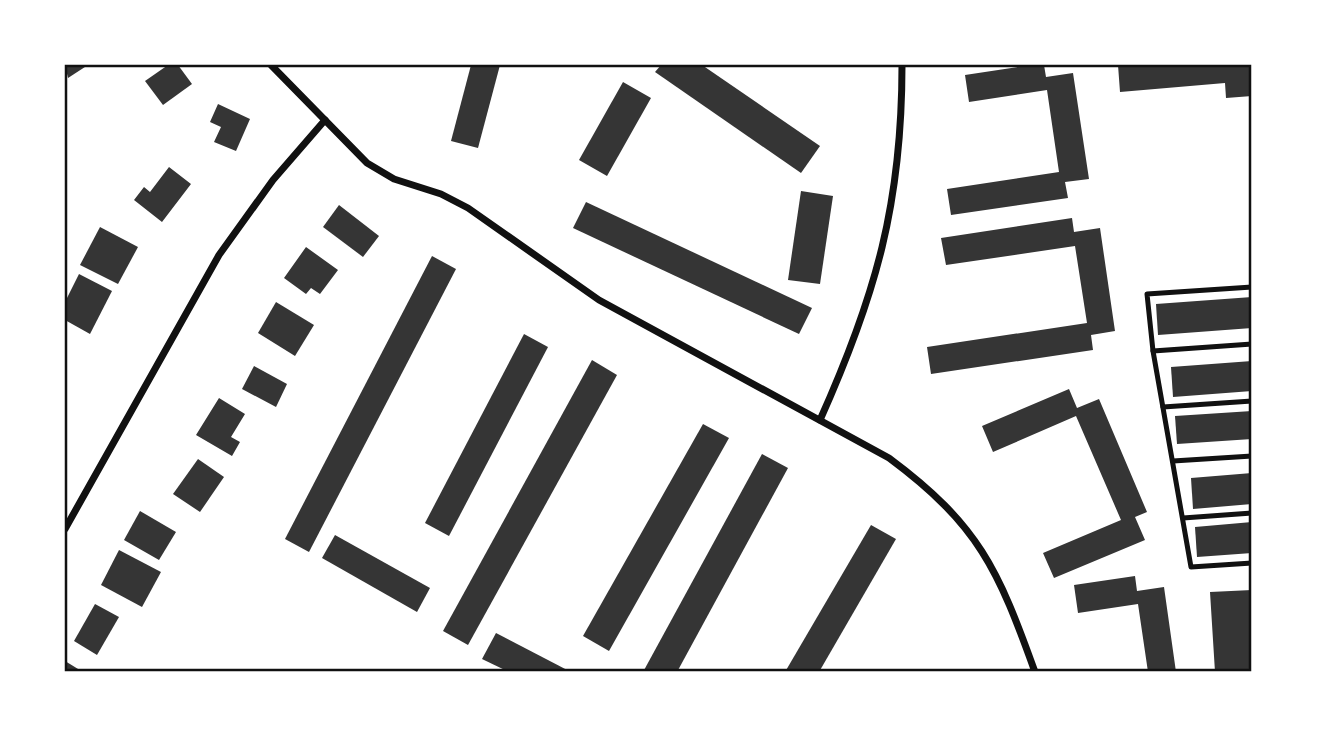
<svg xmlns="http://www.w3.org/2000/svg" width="1317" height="737" viewBox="0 0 1317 737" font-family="Poppins,sans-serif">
	<rect width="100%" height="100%" fill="#fff"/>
	<!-- building -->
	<g fill="#353535">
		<polygon points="65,65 88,65 68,78"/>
		<polygon points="168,65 178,65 192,84 163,105 145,81"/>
		<polygon points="471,65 500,65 478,148 451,141"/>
		<polygon points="661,65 702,65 820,146 801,173 655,72"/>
		<polygon points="1031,65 1044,65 1046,77 1073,73 1089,179 1065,182 1068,198 951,215 947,189 1059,172 1047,90 969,102 965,75"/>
		<polygon points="1118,65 1252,65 1252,96 1226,98 1225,83 1120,92"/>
		<polygon points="623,82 651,98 607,176 579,160"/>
		<polygon points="218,104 250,119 236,151 214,142 221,127 210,122"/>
		<polygon points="169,167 191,184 162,222 134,200 144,187 150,192"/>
		<polygon points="801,191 833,196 820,284 788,280"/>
		<polygon points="586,202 812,308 799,334 573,228"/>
		<polygon points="339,205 379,236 363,257 323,227"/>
		<polygon points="1072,218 1074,232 1100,228 1115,331 1091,335 1093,350 931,374 927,347 1087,323 1075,246 946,265 941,238"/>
		<polygon points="100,227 138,247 118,284 80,265"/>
		<polygon points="306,247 338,270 320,294 311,288 306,294 284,278"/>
		<polygon points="432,256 456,269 309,552 285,539"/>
		<polygon points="79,274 112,291 90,334 65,320 65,302"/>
		<polygon points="1252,297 1252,328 1158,335 1156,304"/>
		<polygon points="276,302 314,325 295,356 258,333"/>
		<polygon points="524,334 548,347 449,536 425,523"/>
		<polygon points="592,360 617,375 468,645 443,631"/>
		<polygon points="1252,361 1252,391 1173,397 1171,367"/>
		<polygon points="254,366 287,384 276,407 242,389"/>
		<polygon points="1069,389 1077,408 1099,399 1147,512 1135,517 1145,540 1054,578 1043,553 1121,520 1076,416 993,452 982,426"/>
		<polygon points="219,398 245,414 231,437 240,442 232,456 196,435"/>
		<polygon points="1252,411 1252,439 1177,444 1175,416"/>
		<polygon points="703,424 729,438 609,651 583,636"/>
		<polygon points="762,454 788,468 677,672 643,672"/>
		<polygon points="198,459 224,477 200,512 173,494"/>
		<polygon points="1252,473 1252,504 1193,509 1191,478"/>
		<polygon points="140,511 176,532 159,560 124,540"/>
		<polygon points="1252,522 1252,553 1197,557 1195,527"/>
		<polygon points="871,525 896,539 819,672 785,672"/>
		<polygon points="335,535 430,588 417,612 322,558"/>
		<polygon points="119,550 161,572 142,607 101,585"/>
		<polygon points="1135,576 1137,591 1164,587 1176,672 1148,672 1138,604 1078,613 1074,585"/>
		<polygon points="1252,590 1252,672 1215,672 1210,592"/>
		<polygon points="95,604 119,617 97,655 74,641"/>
		<polygon points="496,633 571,672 509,672 482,659"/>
		<polygon points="65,661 83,672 65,672"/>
	</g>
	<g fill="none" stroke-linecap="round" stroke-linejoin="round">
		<!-- service -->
		<g stroke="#111" stroke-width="5">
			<polyline points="1252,287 1147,294 1153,351 1191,567 1252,563"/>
			<polyline points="1153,351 1252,344"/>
			<polyline points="1163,407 1252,401"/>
			<polyline points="1173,461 1252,456"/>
			<polyline points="1183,518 1252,513"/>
		</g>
		<!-- minor -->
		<g stroke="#111" stroke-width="7">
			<path d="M 271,65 L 367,163 L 394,179 L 441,194 L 468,208 L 599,300 L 889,458 C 979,525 998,569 1035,672"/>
			<path d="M 820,420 C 876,295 902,203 902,65"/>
			<polyline points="65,529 219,255 273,180 325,120"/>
		</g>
	</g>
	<!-- border -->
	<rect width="1317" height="737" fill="none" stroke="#ffffff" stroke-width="133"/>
	<rect x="66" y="66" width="1184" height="604" fill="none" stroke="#111" stroke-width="2.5"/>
</svg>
